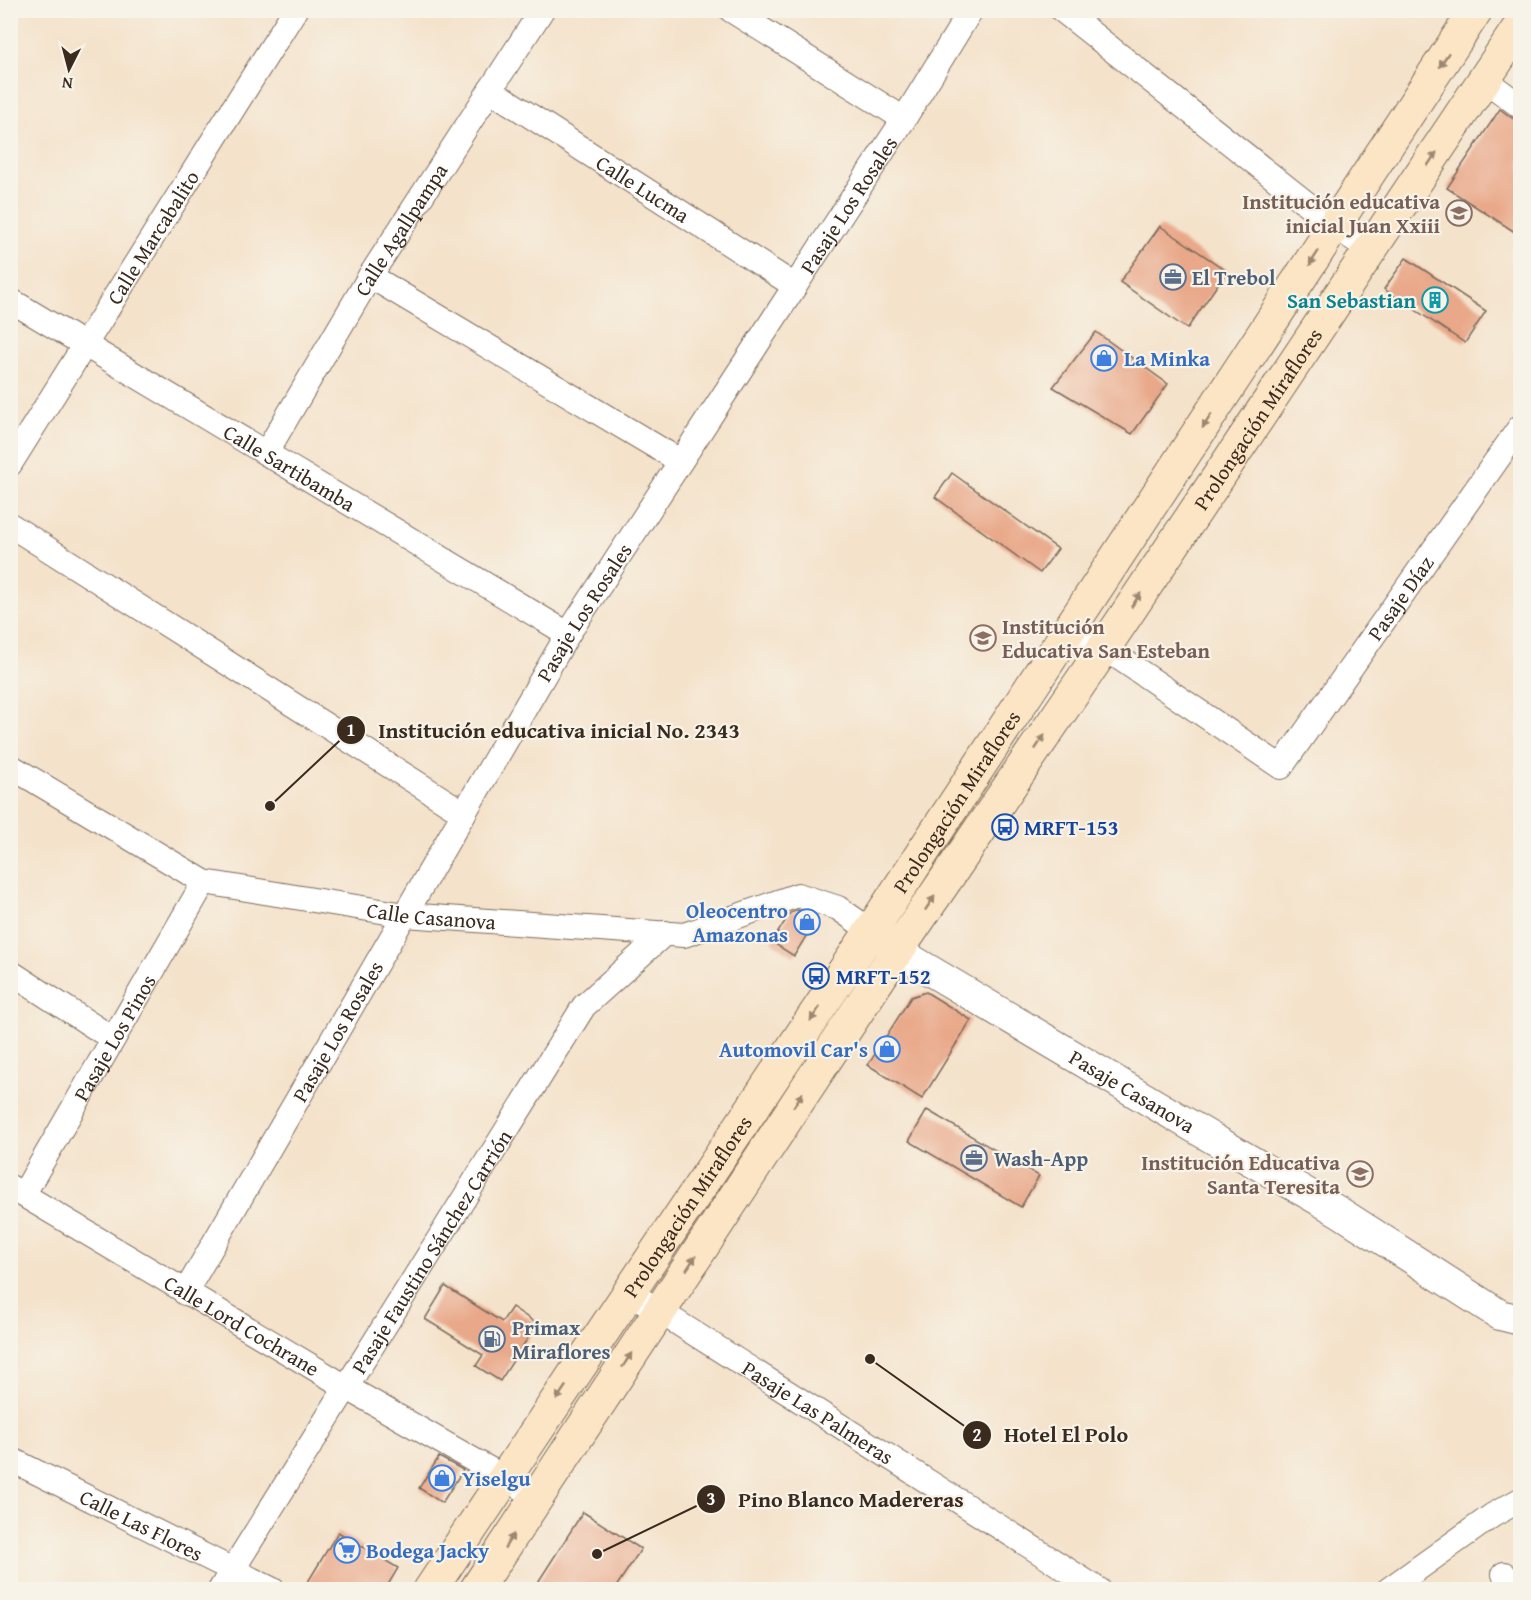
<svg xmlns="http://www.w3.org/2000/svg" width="1531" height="1600" viewBox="0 0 1531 1600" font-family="'Gentium Book Plus',serif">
	<rect width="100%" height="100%" fill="#f7f3e8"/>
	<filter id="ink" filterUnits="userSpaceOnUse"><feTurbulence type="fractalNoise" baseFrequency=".0167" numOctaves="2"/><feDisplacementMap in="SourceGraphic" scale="12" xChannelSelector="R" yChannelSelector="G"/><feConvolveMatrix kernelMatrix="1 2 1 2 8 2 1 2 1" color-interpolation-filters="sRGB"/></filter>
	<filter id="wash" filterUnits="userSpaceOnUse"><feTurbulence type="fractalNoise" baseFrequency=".008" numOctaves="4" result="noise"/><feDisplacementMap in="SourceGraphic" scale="24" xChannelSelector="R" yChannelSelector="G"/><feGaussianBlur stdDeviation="1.35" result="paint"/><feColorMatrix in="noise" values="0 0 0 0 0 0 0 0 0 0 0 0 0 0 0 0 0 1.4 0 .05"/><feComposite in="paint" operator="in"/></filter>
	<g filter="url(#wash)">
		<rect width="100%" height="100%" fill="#f4e2ca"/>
		<g id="blocks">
			<!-- building -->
			<g fill="#e9a889">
				<polygon points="1500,109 1512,118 1521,120 1521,236 1447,188"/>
				<polygon points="1160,226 1227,271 1187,329 1120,282"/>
				<polygon points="1406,258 1486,311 1465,343 1384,289"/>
				<polygon points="1096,332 1168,384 1132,434 1053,387"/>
				<polygon points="952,473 1058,549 1040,573 935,497"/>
				<polygon points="798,910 817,918 794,956 772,942 790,913"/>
				<polygon points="926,992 971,1020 922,1099 868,1065 911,997"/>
				<polygon points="927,1110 1039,1176 1021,1207 909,1141"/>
				<polygon points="445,1286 502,1322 512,1307 537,1324 500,1381 476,1366 483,1355 425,1319"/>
				<polygon points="439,1457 463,1470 442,1503 419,1488"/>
				<polygon points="583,1512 641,1549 614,1590 533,1590"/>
				<polygon points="338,1532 398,1568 385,1590 303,1590"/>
			</g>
		</g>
	</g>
	<g filter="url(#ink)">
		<use href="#blocks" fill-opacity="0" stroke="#7c6a5a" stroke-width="1.5"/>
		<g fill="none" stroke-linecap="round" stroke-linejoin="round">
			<!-- minor casing -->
			<g stroke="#7c6a5a" stroke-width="26">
				<g id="minor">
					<polyline points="731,10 904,119"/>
					<polyline points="1062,10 1335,226 1370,250"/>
					<polyline points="1485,80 1520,106"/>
					<path id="s1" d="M 490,90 L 795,286"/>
					<polyline points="370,276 680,461"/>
					<path id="s2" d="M 10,300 L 568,634"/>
					<path id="s3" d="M 266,453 L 370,276 L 542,10"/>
					<path id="s4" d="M 10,464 L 295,10"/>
					<polyline points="10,525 464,813"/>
					<path id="s5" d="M 1072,626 L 1281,767 L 1520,427"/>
					<path id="s6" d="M 10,766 L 204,882 L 405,915 L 684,935 L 798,895 L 838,908 L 871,931"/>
					<polyline points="10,972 113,1039"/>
					<path id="s7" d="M 10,1187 L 346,1387 L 538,1497"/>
					<path id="s8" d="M 23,1195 L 204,882"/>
					<path id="s9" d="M 629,1292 L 1099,1590"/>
					<path id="s10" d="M 185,1293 L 568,634 L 904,119 L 971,10"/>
					<path id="s11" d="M 10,1459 L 273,1590"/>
					<polyline points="1504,1574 1510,1590"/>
					<path id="s12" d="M 220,1590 L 584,1006 L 665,933"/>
					<polyline points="1388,1590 1493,1515 1520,1500"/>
				</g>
			</g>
			<!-- tertiary casing -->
			<g stroke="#7c6a5a" stroke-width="32">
				<g id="tertiary">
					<path id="s13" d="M 878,936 L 897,951 L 1205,1134 L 1341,1213 L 1500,1315 L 1520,1320"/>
				</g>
			</g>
			<!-- secondary casing -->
			<g stroke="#7c6a5a" stroke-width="35">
				<g id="secondary">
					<path id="s14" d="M 430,1590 L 871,931 L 1476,10"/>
					<path id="s15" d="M 476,1590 L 897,951 L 1104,648 L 1520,26"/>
				</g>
			</g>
			<!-- minor -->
			<use href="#minor" stroke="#fff" stroke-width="24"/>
			<!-- tertiary -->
			<use href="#tertiary" stroke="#fff" stroke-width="30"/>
			<!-- secondary -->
			<use href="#secondary" stroke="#fce5c4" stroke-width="33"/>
		</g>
		<!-- one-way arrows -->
		<defs><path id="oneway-solid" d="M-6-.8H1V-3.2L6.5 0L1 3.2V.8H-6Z" transform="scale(1.5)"/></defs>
		<g fill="#9c8871">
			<use href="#oneway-solid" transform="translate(1444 60) rotate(123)"/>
			<use href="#oneway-solid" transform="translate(1432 159) rotate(-56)"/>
			<use href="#oneway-solid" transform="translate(1314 258) rotate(123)"/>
			<use href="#oneway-solid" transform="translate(1207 421) rotate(123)"/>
			<use href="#oneway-solid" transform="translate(1136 600) rotate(-56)"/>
			<use href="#oneway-solid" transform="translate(1040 742) rotate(-56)"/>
			<use href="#oneway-solid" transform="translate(930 903) rotate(-56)"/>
			<use href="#oneway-solid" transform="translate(815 1014) rotate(124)"/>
			<use href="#oneway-solid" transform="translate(798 1100) rotate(-57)"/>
			<use href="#oneway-solid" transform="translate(691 1263) rotate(-57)"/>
			<use href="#oneway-solid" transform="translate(627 1360) rotate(-57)"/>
			<use href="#oneway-solid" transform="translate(561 1393) rotate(124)"/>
			<use href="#oneway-solid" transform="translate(509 1541) rotate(-57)"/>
		</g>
	</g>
	<!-- icons -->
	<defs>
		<g id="school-ring" transform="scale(1.35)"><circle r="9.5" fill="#f7f3e8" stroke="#8d6e63" stroke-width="1.5"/><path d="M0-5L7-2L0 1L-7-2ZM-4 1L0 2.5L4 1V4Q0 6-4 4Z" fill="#8d6e63"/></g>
		<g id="office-ring" transform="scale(1.35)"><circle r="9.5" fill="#f7f3e8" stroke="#5c6f8a" stroke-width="1.5"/><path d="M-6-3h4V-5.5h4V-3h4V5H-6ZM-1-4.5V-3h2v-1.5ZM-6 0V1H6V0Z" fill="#5c6f8a"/></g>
		<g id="building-ring" transform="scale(1.35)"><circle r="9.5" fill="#f7f3e8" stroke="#0f9aa8" stroke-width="1.5"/><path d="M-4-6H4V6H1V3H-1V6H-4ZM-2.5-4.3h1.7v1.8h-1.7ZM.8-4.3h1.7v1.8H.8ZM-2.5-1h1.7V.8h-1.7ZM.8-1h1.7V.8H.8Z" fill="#0f9aa8"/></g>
		<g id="shop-ring" transform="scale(1.35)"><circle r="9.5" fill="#f7f3e8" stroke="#3f7fe0" stroke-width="1.5"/><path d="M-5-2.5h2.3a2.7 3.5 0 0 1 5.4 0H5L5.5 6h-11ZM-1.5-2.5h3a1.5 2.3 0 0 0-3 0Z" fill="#3f7fe0"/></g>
		<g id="bus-ring" transform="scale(1.35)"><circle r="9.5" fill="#f7f3e8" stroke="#1a4fb4" stroke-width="1.5"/><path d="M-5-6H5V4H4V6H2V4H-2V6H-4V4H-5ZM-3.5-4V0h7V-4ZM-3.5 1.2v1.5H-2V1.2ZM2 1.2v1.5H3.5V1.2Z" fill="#1a4fb4"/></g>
		<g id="fuel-ring" transform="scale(1.35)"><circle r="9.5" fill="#f7f3e8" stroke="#5c6f8a" stroke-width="1.5"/><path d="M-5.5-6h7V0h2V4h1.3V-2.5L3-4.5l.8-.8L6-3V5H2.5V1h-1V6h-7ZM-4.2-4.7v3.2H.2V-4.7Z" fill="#5c6f8a"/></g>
		<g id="supermarket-ring" transform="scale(1.35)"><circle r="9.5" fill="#f7f3e8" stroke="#3f7fe0" stroke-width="1.5"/><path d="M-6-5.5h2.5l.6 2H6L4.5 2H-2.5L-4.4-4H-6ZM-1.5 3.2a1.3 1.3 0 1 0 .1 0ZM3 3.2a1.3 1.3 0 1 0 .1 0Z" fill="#3f7fe0"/></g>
	</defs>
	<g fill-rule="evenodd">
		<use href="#school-ring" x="1459" y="213"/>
		<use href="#office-ring" x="1173" y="277"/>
		<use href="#building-ring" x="1435" y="300"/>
		<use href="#shop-ring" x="1104" y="358"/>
		<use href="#school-ring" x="983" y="638"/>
		<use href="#bus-ring" x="1005" y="827"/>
		<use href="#shop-ring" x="807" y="922"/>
		<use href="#bus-ring" x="816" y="976"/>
		<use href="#shop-ring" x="887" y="1049"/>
		<use href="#office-ring" x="974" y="1158"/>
		<use href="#school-ring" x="1360" y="1174"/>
		<use href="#fuel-ring" x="492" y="1339"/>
		<use href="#shop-ring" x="442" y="1478"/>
		<use href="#supermarket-ring" x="347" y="1550"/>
	</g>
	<g text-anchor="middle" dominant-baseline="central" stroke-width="4.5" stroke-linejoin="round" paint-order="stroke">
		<!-- street labels -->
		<g font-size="21" fill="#3b2a1e" stroke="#f7f3e8">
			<text stroke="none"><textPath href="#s1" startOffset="182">Calle Lucma</textPath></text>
			<text stroke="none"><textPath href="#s10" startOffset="1275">Pasaje Los Rosales</textPath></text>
			<text stroke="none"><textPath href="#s3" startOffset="261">Calle Agallpampa</textPath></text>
			<text stroke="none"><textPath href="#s4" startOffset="268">Calle Marcabalito</textPath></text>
			<text stroke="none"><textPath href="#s15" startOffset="1408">Prolongación Miraflores</textPath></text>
			<text stroke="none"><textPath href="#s2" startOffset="326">Calle Sartibamba</textPath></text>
			<text stroke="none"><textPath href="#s5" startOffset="459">Pasaje Díaz</textPath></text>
			<text stroke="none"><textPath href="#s10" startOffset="789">Pasaje Los Rosales</textPath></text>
			<text stroke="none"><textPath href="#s14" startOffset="948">Prolongación Miraflores</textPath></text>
			<text stroke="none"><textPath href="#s6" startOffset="456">Calle Casanova</textPath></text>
			<text stroke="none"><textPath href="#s10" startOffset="303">Pasaje Los Rosales</textPath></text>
			<text stroke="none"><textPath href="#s8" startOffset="182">Pasaje Los Pinos</textPath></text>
			<text stroke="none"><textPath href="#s13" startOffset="298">Pasaje Casanova</textPath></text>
			<text stroke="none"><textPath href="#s14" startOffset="462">Prolongación Miraflores</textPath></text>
			<text stroke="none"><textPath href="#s12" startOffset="399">Pasaje Faustino Sánchez Carrión</textPath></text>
			<text stroke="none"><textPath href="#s7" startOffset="270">Calle Lord Cochrane</textPath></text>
			<text stroke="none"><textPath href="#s9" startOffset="224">Pasaje Las Palmeras</textPath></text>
			<text stroke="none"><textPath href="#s11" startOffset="147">Calle Las Flores</textPath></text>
		</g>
		<!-- education labels -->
		<g font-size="21" font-weight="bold" fill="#785e54" stroke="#f7f3e8" text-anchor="end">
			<text x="1440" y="201">Institución educativa<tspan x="1440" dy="24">inicial Juan Xxiii</tspan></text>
			<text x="1002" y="626" text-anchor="start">Institución<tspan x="1002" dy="24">Educativa San Esteban</tspan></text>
			<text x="1340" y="1162">Institución Educativa<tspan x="1340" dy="24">Santa Teresita</tspan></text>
		</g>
		<!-- service labels -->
		<g font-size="21" font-weight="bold" fill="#4e5e75" stroke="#f7f3e8" text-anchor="start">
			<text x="1192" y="277">El Trebol</text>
			<text x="994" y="1158">Wash-App</text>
			<text x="512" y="1327">Primax<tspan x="512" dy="24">Miraflores</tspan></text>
		</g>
		<!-- culture labels -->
		<g font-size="21" font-weight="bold" fill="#0d838f" stroke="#f7f3e8" text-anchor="end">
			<text x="1416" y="300">San Sebastian</text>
		</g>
		<!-- shop labels -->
		<g font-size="21" font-weight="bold" fill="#366cbe" stroke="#f7f3e8" text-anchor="start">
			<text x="1124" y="358">La Minka</text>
			<text x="788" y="910" text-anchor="end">Oleocentro<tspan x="788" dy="24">Amazonas</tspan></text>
			<text x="868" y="1049" text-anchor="end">Automovil Car's</text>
			<text x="462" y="1478">Yiselgu</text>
			<text x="366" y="1550">Bodega Jacky</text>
		</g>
		<!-- transit labels -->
		<g font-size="21" font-weight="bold" fill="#164399" stroke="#f7f3e8" text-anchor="start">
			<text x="1024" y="827">MRFT-153</text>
			<text x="836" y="976">MRFT-152</text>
		</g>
	</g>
	<!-- callouts -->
	<path fill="none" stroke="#3b2a1e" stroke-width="2" d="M270 806L351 730M870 1359L977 1435M597 1554L711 1499"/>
	<g fill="#3b2a1e" stroke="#f7f3e8" stroke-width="2">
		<circle cx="270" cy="806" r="6"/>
		<circle cx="870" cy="1359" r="6"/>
		<circle cx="597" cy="1554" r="6"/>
		<circle cx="351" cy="730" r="15"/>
		<circle cx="977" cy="1435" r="15"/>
		<circle cx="711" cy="1499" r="15"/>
	</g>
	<g font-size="18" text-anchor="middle" font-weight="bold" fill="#fff">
		<text x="351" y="736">1</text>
		<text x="977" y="1441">2</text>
		<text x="711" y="1505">3</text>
	</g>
	<g font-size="22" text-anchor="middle" font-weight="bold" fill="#3b2a1e" stroke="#f7f3e8" stroke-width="4.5" stroke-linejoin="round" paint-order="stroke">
		<text x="559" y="738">Institución educativa inicial No. 2343</text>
		<text x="1066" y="1442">Hotel El Polo</text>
		<text x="851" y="1507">Pino Blanco Madereras</text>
	</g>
	<!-- margin -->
	<rect width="1531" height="1600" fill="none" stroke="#f7f3e8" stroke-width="36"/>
	<!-- north arrow -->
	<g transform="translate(69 69) rotate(186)" stroke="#f7f3e8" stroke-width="4.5" paint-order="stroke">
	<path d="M0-4.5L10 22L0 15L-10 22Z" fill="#3b2a1e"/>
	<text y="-9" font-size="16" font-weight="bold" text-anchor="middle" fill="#3b2a1e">N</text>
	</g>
</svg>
